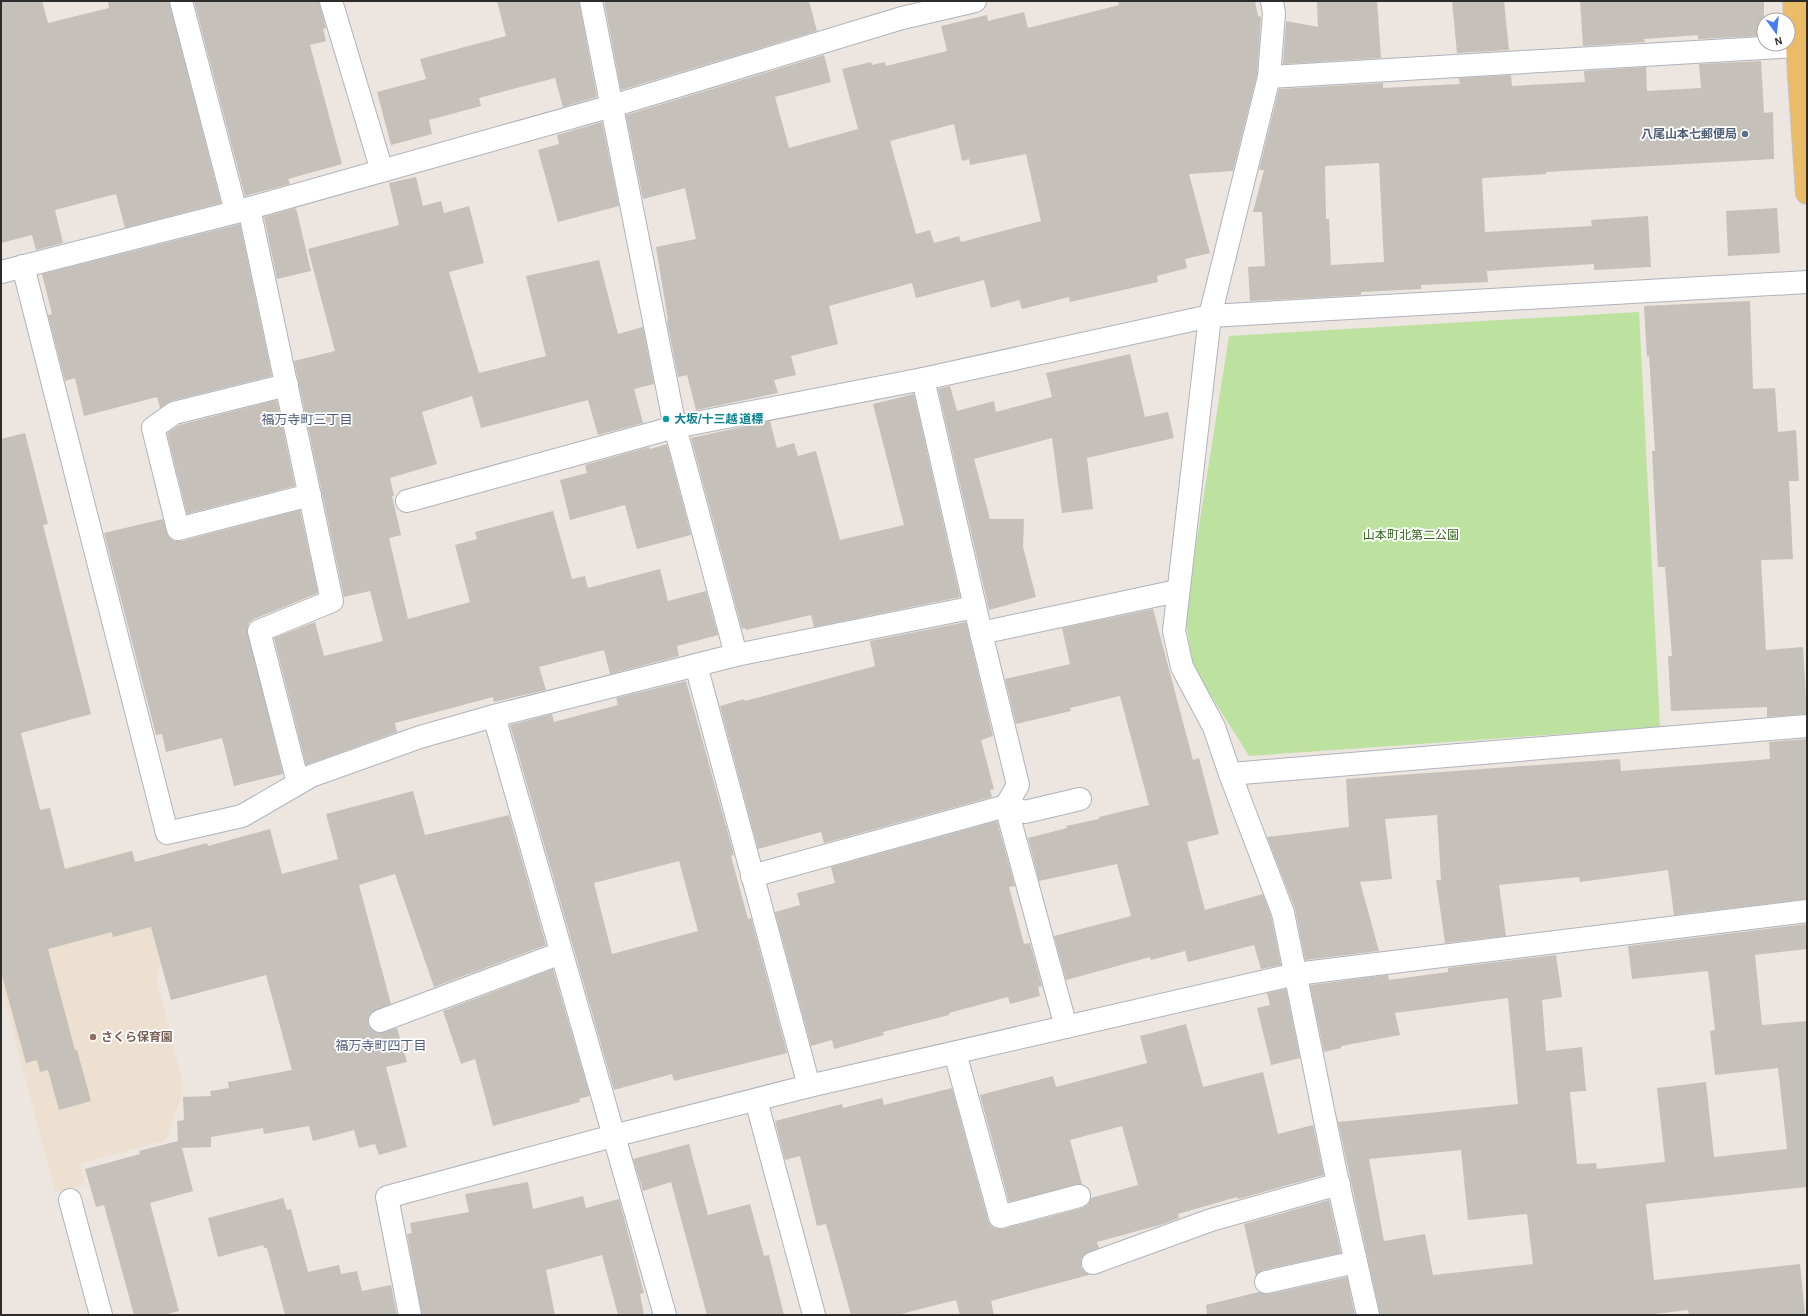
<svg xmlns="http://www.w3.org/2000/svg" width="1808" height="1316" viewBox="0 0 1808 1316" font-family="'Alegreya Sans','Noto Sans JP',sans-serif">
	<rect width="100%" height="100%" fill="#ede5df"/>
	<!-- education -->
	<polygon fill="#ede0d0" points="133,850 162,964 156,976 184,1089 166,1140 80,1164 86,1185 55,1192 1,985 1,884"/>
	<!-- green -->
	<polygon fill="#bde19f" points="1639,312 1660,727 1249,756 1193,667 1185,615 1229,336"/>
	<!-- building -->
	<g fill="#c6c0ba" fill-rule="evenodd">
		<polygon points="1,1 42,1 48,23 109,8 108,1 169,1 221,203 125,228 116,194 55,210 63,243 36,250 32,235 1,243"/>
		<polygon points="194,1 319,1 326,28 323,29 326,41 310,45 342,164 288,179 290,184 245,196"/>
		<polygon points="497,1 579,1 597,97 563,107 555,78 479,98 481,106 429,120 432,134 391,145 377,92 426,79 420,59 506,36"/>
		<polygon points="604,1 809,1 817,31 621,90"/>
		<path d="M 1118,1 L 1255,1 L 1258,16 L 1261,17 L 1257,75 L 1233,171 L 1189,174 L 1210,253 L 1185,259 L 1187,268 L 1157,276 L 1158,282 L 1070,302 L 1069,297 L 1022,309 L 1019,300 L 991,308 L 984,280 L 916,298 L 912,283 L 829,306 L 838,344 L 791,356 L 796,375 L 774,380 L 778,393 L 696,410 L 687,375 L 678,377 L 667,321 L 668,320 L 656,247 L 696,239 L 685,188 L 643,199 L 626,115 L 824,55 L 831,82 L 775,97 L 789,148 L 858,129 L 842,69 L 871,62 L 872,65 L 885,62 L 886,66 L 947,51 L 941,26 L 987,15 L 988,21 L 1024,12 L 1028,28 L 1119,5 ZM 954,124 L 962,161 L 969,159 L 970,165 L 1026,154 L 1041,221 L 961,242 L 959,236 L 934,243 L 930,230 L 916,234 L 890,141 Z"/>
		<polygon points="1317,1 1377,1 1381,58 1283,64 1286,21 1318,27"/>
		<polygon points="1452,1 1504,1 1509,50 1457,53"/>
		<polygon points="1580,1 1764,1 1764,32 1760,32 1760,36 1698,39 1698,35 1644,39 1645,42 1583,46"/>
		<path d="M 1761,61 L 1764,113 L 1773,112 L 1774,159 L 1546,172 L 1546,174 L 1482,178 L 1485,232 L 1592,226 L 1591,220 L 1648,216 L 1651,267 L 1594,270 L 1594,264 L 1487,271 L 1488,282 L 1421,285 L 1421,289 L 1361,292 L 1361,295 L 1250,301 L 1248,267 L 1265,266 L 1262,212 L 1253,212 L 1264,170 L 1259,170 L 1279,89 L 1383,83 L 1383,88 L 1460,84 L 1459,78 L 1511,75 L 1512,86 L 1585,82 L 1584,71 L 1646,67 L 1647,91 L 1701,88 L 1699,64 ZM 1379,163 L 1384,262 L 1331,265 L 1329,219 L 1326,219 L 1325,166 Z"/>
		<polygon points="602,122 619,206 558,222 538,150 559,144 557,135"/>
		<polygon points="416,177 423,206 441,201 444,213 469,206 484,263 449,272 479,373 546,356 526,276 599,260 618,334 643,327 654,384 634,389 643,423 598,435 588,400 481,428 472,396 422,412 437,464 390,478 394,496 392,496 401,535 389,538 408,619 470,602 455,545 477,539 475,532 553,511 572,579 585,576 588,588 660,569 668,601 706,591 718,635 677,646 679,656 610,674 604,650 539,667 546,690 494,702 493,697 395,723 397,732 306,765 274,638 315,622 324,656 383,641 370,591 344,597 294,361 335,351 308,249 399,225 389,183"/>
		<polygon points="296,208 311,271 277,279 264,217"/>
		<polygon points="1777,208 1780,253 1728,256 1726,211"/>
		<polygon points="240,224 272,376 171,401 160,408 157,397 84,416 75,378 65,381 48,315 52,314 42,274"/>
		<polygon points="1750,301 1753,389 1775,388 1778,432 1796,430 1799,481 1789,481 1793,559 1761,560 1766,650 1803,647 1807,714 1767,717 1767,707 1671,711 1668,656 1672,656 1665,567 1658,567 1652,451 1655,451 1649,356 1647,357 1644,306"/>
		<polygon points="1130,354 1145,417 1168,412 1174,438 1087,458 1093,509 1062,513 1052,438 974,459 990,519 1024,519 1023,547 1036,597 989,610 938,389 950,386 957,411 994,401 996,412 1052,397 1046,373"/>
		<polygon points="914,394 960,597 814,627 811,615 746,630 745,628 742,629 691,438 770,421 777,448 794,443 798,456 816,451 840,540 904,525 873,404"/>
		<polygon points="277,400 295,486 187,514 167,433 179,425"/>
		<polygon points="25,433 48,524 43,525 91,714 21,733 40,810 50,808 65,869 132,851 135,862 207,843 208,846 270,829 282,874 338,859 326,814 413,791 425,835 509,815 546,945 434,987 395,874 359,885 391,1004 371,1013 368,1019 368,1025 372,1030 378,1033 397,1028 407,1062 386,1067 407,1147 379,1155 375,1144 359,1148 354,1130 313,1141 309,1126 264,1134 263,1128 211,1137 211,1147 182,1148 193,1191 150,1203 179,1311 164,1315 134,1315 104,1205 96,1207 85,1169 140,1154 139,1151 178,1141 177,1121 184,1120 183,1097 211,1096 210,1091 229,1088 228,1082 292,1070 266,975 171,1000 151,927 113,937 112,932 48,949 75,1050 77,1050 91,1101 59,1110 48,1070 40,1072 37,1060 26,1063 1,972 1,439"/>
		<polygon points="667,444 691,535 637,549 625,505 570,520 560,480 587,473 585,465 649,447 650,449"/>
		<polygon points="300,510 318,593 254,619 249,623 247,629 283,774 234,786 222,738 166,752 162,734 156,735 104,533 163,519 169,537 174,541 181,541"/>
		<polygon points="1153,609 1193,760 1199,758 1219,834 1187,842 1205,910 1263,894 1271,916 1281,965 1261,969 1254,945 1188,962 1185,951 1151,960 1150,957 1066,980 1054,936 1131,916 1117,864 1039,881 1028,838 1067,828 1066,826 1099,819 1099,817 1149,805 1120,696 1070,708 1071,711 1016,724 1005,679 1070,664 1062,628"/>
		<polygon points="966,622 993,736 981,740 994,789 990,790 992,797 824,843 821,832 758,849 720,706 744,699 745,701 875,666 870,641"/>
		<path d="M 686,681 L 734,855 L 731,856 L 748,919 L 751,918 L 787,1053 L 674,1081 L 672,1074 L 614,1090 L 510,725 L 552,714 L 554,722 L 618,705 L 616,698 ZM 679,861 L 698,931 L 612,954 L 594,883 Z"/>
		<polygon points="1807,739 1807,899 1674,915 1668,870 1580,882 1579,877 1499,885 1506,936 1445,943 1436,880 1441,880 1437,815 1385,819 1392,879 1360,882 1379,951 1305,960 1295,909 1267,837 1349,827 1346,779 1620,759 1621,771 1770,759 1769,742"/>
		<polygon points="997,821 1015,886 1009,887 1024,944 1030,943 1042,986 1038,987 1040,996 1010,1004 1008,997 949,1013 949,1015 883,1032 884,1035 834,1049 832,1040 811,1046 775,912 800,905 797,893 835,883 831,867"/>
		<path d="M 1807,924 L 1807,949 L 1755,955 L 1762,1025 L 1807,1021 L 1807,1187 L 1646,1204 L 1654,1280 L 1800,1264 L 1805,1315 L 1689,1315 L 1688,1310 L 1646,1315 L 1380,1315 L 1338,1122 L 1518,1104 L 1508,998 L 1395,1013 L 1400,1035 L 1341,1046 L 1341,1048 L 1324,1052 L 1310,985 L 1388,975 L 1389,980 L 1448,972 L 1448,968 L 1556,955 L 1562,997 L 1542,1000 L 1546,1051 L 1582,1047 L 1586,1091 L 1570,1092 L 1577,1164 L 1596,1163 L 1597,1169 L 1665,1162 L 1657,1088 L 1706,1082 L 1714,1157 L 1787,1149 L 1778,1068 L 1715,1075 L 1710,1031 L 1715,1030 L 1708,971 L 1632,979 L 1628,946 ZM 1461,1150 L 1468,1220 L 1527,1214 L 1533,1264 L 1433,1275 L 1425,1234 L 1384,1241 L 1369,1159 Z"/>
		<polygon points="553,969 590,1096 579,1099 580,1102 493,1126 475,1059 461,1064 443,1011"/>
		<polygon points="1286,989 1300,1058 1271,1065 1257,1008 1270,1005 1267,993"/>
		<polygon points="1186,1024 1203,1087 1263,1072 1278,1134 1313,1125 1324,1175 1238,1199 1237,1197 1178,1214 1179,1218 1163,1224 1097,1242 1099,1248 1084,1255 1081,1260 1081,1268 1089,1275 991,1301 994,1315 960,1315 956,1300 897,1315 851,1315 826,1224 817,1226 800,1156 785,1160 775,1121 842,1104 843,1108 882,1098 884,1105 952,1088 988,1220 991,1226 996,1229 1003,1229 1082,1208 1088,1205 1091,1198 1138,1185 1122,1126 1070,1140 1082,1184 1009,1202 980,1095 1053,1076 1056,1087 1147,1063 1140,1036"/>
		<polygon points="689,1144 708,1215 750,1204 764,1256 769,1255 784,1315 707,1315 671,1182 643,1191 633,1159"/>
		<polygon points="528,1182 533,1209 583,1196 586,1208 619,1199 644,1293 640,1294 644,1315 618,1315 602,1255 546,1270 555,1315 422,1315 407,1234 412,1233 410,1223 469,1212 465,1194"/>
		<polygon points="283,1198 287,1210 291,1209 308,1272 339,1265 341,1274 357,1271 362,1291 391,1285 397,1315 285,1315 267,1248 264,1248 263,1245 218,1257 208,1218"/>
		<polygon points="1329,1200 1341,1253 1263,1270 1256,1276 1244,1224"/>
		<polygon points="1347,1277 1355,1315 1207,1315 1206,1305 1259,1292 1269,1294"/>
	</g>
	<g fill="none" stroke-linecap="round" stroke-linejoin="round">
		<!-- minor casing -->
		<g stroke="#afb3bc" stroke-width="24">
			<g id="minor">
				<polyline points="181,1 236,212"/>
				<polyline points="331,1 382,171"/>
				<polyline points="1272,1 1274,13 1269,77 1210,316 1174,631 1182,667 1214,727 1230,774 1283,913 1336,1174 1368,1315"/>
				<polyline points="1269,77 1796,46"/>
				<polyline points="249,208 332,601 259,631 298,783"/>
				<polyline points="23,266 167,833 242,816 311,776 420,737 494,716 736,655 675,427 591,1"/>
				<polyline points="1,272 236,212 612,106 902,18 975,1"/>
				<polyline points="923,379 981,633 1018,785 1006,806 1066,1027"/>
				<polyline points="287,385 174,413 153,428 178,529 310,495"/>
				<polyline points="407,501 675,427 923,379 1210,316 1807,282"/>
				<polyline points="981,633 1177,591"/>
				<polyline points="736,655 975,607"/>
				<polyline points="696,665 809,1086"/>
				<polyline points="494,716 665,1315"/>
				<polyline points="1230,774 1807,726"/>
				<polyline points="752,876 1006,806 1025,812 1080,799"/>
				<polyline points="380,1021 561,953"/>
				<polyline points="955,1053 1000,1217 1079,1196"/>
				<polyline points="756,1100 814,1315"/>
				<polyline points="70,1200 101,1315"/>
				<polyline points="1093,1263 1211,1220 1339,1184"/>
				<polyline points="1266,1282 1356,1262"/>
				<polyline points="410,1315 387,1197 613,1136 809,1086 1296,974 1807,911"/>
			</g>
		</g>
		<!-- major casing -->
		<g stroke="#c4c4c4" stroke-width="24">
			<polyline id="major" points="1794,1 1807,193"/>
		</g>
		<!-- minor -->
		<use href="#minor" stroke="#fff" stroke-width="22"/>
		<!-- major -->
		<use href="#major" stroke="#eabc67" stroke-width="22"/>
	</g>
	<!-- markers -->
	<circle fill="#5c6f8a" stroke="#fff" stroke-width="1.5" cx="1745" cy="134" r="4"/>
	<circle fill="#0f9aa8" stroke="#fff" stroke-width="1.5" cx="666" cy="419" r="4"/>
	<circle fill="#8d6e63" stroke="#fff" stroke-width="1.5" cx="93" cy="1037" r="4"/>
	<g text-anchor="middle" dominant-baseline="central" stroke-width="3.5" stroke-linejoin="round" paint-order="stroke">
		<!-- service labels -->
		<g font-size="12" font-weight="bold" fill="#4e5e75" stroke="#fff" text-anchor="end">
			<text x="1737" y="134">八尾山本七郵便局</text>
		</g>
		<!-- culture labels -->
		<g font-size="12" font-weight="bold" fill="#0d838f" stroke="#fff" text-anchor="start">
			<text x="674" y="419">大坂/十三越 道標</text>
		</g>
		<!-- park labels -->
		<g font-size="12" fill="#36671e" stroke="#fff">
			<text x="1411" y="535">山本町北第二公園</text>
		</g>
		<!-- education labels -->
		<g font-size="12" font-weight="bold" fill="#785e54" stroke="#fff" text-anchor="start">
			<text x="101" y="1037">さくら保育園</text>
		</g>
		<!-- neighbourhood labels -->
		<g font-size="13" fill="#4e5c7b" stroke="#fff">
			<text x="307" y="420">福万寺町三丁目</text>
			<text x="381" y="1046">福万寺町四丁目</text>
		</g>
	</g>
	<!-- border -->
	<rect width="1808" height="1316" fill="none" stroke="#2c2c2c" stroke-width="4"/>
	<!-- north arrow -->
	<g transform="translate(1776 32) rotate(165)"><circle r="19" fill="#ffffff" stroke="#ababab"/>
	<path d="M0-3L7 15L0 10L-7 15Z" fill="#487cf1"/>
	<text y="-6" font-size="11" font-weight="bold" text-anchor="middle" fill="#2c2c2c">N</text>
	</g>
</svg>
